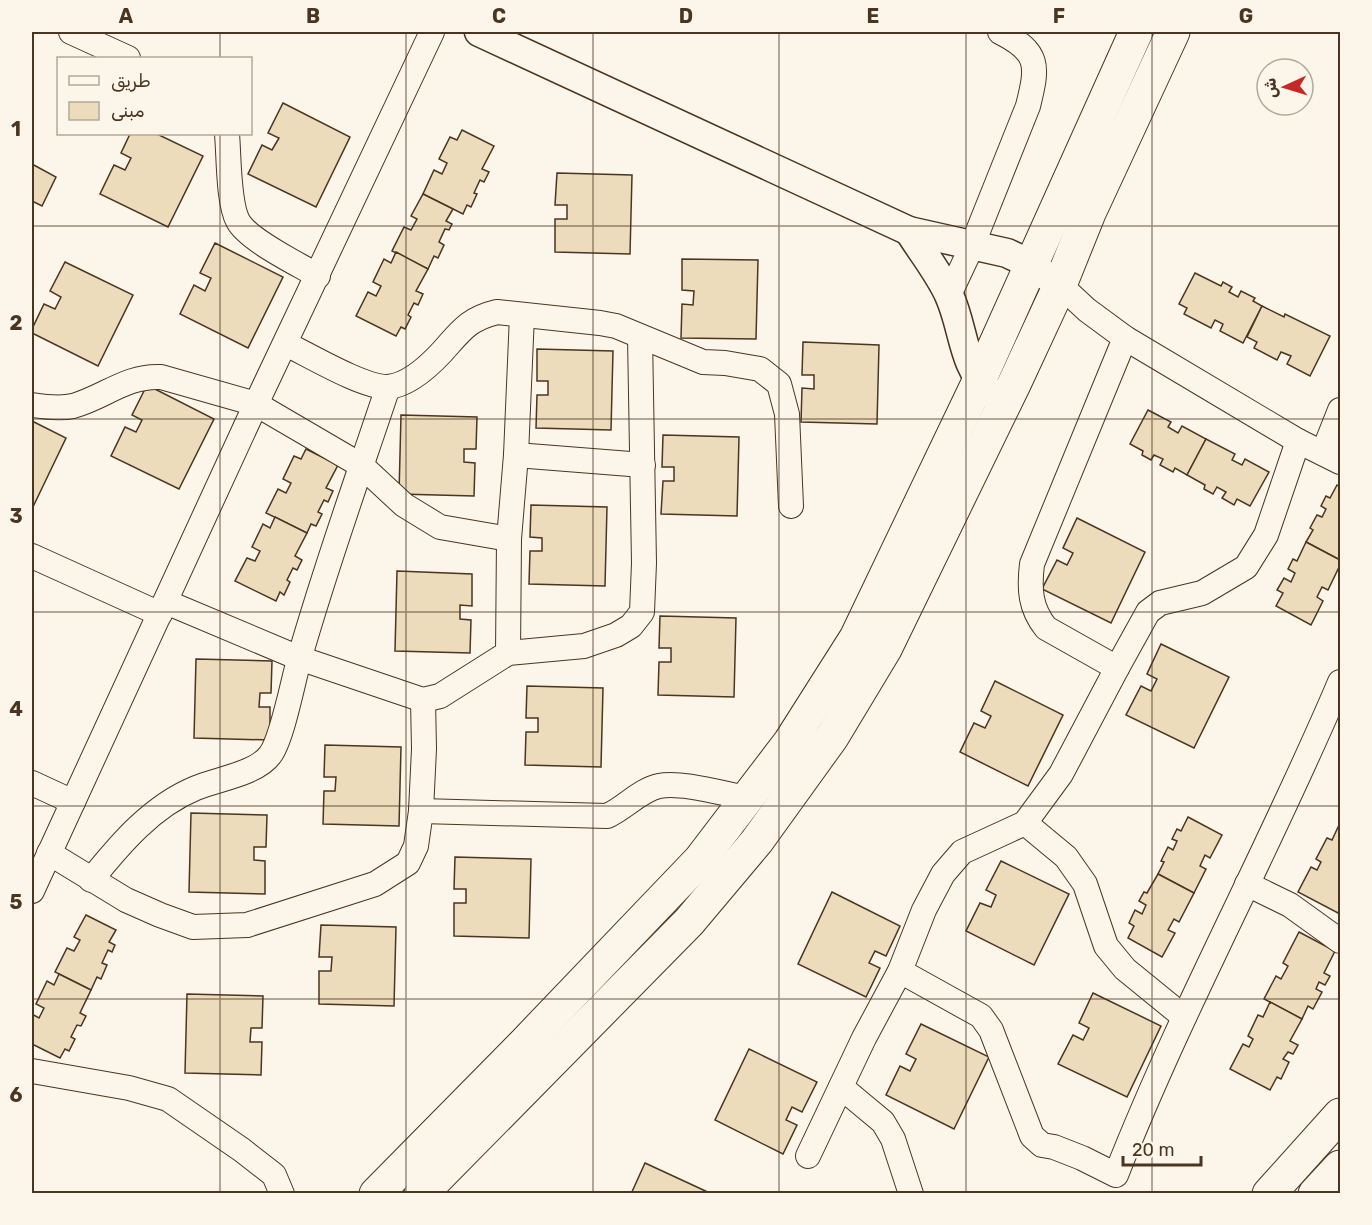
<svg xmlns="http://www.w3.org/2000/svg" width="1372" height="1225" viewBox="0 0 1372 1225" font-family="Rubik,'Noto Naskh Arabic',sans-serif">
	<rect width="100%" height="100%" fill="#fbf6e9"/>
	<!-- building -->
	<g fill="#ecdcbc" stroke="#4a3520" stroke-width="1.5">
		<polygon points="283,103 350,137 316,207 248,174 262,145 272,150 279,138 268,133"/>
		<polygon points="462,130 494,146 482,169 489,172 484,182 480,180 474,193 477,194 471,207 467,205 463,214 423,194 434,170 442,174 447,163 439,159 450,137 457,140"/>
		<polygon points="130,134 157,134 203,156 168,227 100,194 114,165 125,170 131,158 121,153"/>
		<polygon points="32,164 56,177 42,206 32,201"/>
		<polygon points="557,173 632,175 630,254 555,252 555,219 567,219 567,205 555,205"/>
		<polygon points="423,194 453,209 446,221 452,224 449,230 445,229 439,242 444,245 438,258 434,256 428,269 392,251 404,227 411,230 417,219 411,216"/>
		<polygon points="215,243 283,277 248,348 180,314 194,285 205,291 211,278 200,273"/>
		<polygon points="396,252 428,269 416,291 423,294 418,305 414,303 408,315 411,317 405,329 401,327 396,336 356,316 368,292 376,296 381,286 373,282 384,259 391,263"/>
		<polygon points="682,259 758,260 756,339 681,338 682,304 693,305 694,291 682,290"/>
		<polygon points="65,262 133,295 98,366 32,333 32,329 44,304 55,309 61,297 50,291"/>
		<polygon points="1195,273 1221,286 1223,282 1232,287 1229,292 1238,297 1241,291 1255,298 1253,301 1262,306 1243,343 1220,331 1223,324 1215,320 1211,328 1184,314 1187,308 1179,304"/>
		<polygon points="1262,306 1284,317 1285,314 1330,336 1310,376 1287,364 1291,356 1281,352 1277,360 1254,348 1257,342 1247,337"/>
		<polygon points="803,342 879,345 877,424 801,422 802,388 814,389 814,375 802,375"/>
		<polygon points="537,349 613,351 611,430 536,428 537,395 548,395 548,381 537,381"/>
		<polygon points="147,385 214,419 179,489 111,456 125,427 136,432 142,420 132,415"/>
		<polygon points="1148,410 1171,422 1168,427 1178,433 1182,426 1206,439 1187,475 1175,468 1173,472 1160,465 1163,459 1154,455 1151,460 1142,455 1143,451 1130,444"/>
		<polygon points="401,415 477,417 476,449 464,449 464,462 475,463 474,496 399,494"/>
		<polygon points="32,421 66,438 32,509"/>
		<polygon points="663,435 739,437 737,516 661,514 663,481 674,481 674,467 662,467"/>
		<polygon points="1206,439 1235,454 1232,460 1242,465 1245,459 1269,472 1250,506 1237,499 1234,505 1222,498 1226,492 1217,487 1213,494 1204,489 1205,485 1187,475"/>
		<polygon points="306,449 338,465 326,488 333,491 328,502 324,500 318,512 322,514 316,526 311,524 307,533 266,513 278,489 286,493 291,483 283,479 294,456 301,459"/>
		<polygon points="1337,485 1340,487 1340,560 1306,542 1313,530 1310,528 1317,515 1322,517 1326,509 1321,506 1326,496 1330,498"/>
		<polygon points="531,505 607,507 605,586 529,584 530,551 542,551 542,538 530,537"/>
		<polygon points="275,517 307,533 295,556 302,560 297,570 293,568 287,580 290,582 284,595 280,592 276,601 235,581 247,558 255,561 260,551 252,547 263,524 270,528"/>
		<polygon points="1077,518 1145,552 1111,623 1042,589 1057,560 1067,565 1073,553 1063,548"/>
		<polygon points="1306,542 1340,560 1340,565 1328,590 1322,587 1317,597 1323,601 1311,625 1276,606 1283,593 1277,590 1284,578 1291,582 1295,573 1288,569 1293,559 1297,561"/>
		<polygon points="397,571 472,574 472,606 460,605 460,619 471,620 470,653 395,651"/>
		<polygon points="660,616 736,618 734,697 658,695 659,662 671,662 671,648 659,648"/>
		<polygon points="1161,644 1229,677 1194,748 1126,715 1141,686 1151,691 1157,679 1147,674"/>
		<polygon points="196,659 272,661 271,693 260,693 259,707 270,707 270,740 194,738"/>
		<polygon points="995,681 1063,715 1028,786 960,752 974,723 985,728 991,716 981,711"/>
		<polygon points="527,686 603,688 601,767 525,765 526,732 538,732 538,718 526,718"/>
		<polygon points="325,745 401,747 399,826 323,824 324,791 335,791 336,777 324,777"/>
		<polygon points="191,813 267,815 266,847 254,847 254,860 265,861 265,894 189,892"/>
		<polygon points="1188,817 1222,835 1210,858 1205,855 1200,866 1206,869 1194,893 1158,874 1164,862 1161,861 1168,847 1173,850 1177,841 1172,839 1177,829 1181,831"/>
		<polygon points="1339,825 1340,909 1338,913 1298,892 1311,867 1317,870 1321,862 1316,859 1327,838 1332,840"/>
		<polygon points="455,857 531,859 529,938 454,936 454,903 466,903 466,889 454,889"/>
		<polygon points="1001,861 1069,894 1034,965 966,931 980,903 991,907 996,895 986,890"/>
		<polygon points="1158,874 1194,893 1179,922 1174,919 1168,930 1175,933 1162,957 1128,938 1134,926 1129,923 1135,910 1142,914 1146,905 1139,901 1144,892 1147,893"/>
		<polygon points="832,892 900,926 886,956 875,951 869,963 880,968 866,997 798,964"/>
		<polygon points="86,915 116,930 109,942 115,945 112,952 108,950 102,963 107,965 101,979 97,977 91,990 55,972 67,948 74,951 80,940 74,937"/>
		<polygon points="321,925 396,927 394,1006 319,1004 319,971 331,971 332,957 319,957"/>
		<polygon points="1299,932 1335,951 1324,973 1330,976 1325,985 1319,982 1316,989 1322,992 1313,1009 1308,1006 1302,1019 1264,999 1276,976 1281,979 1288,966 1283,963"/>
		<polygon points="59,974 91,990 80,1013 86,1016 81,1026 77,1025 71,1037 75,1039 69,1051 65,1049 60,1058 32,1044 32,1014 39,1018 44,1008 36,1004 47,981 54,985"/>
		<polygon points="1093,993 1161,1026 1127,1097 1058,1064 1073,1035 1083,1040 1089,1028 1079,1023"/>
		<polygon points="187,994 263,996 262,1028 251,1028 250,1042 262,1042 261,1075 185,1073"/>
		<polygon points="1270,1002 1302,1019 1290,1041 1298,1045 1293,1054 1288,1052 1283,1059 1289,1062 1281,1079 1277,1077 1270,1090 1230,1069 1243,1044 1249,1047 1253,1039 1248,1036 1258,1015 1263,1017"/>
		<polygon points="921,1024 989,1057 954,1129 886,1095 900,1066 910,1071 916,1059 906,1054"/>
		<polygon points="749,1049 817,1082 802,1112 792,1107 786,1120 797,1125 783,1154 715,1120"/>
		<polygon points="645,1163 712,1194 631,1194"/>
	</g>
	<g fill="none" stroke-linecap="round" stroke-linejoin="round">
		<!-- minor casing -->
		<g stroke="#4a3520" stroke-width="26">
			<g id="minor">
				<polyline points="71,32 128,58"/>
				<path d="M 227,134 C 229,155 228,203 238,221 C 248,240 298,264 318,276"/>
				<polyline points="1060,285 1087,310 1125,338 1298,441 1340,462"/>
				<path d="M 949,295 L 972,246 L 1028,106 C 1038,66 1040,52 1000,32"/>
				<path d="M 286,344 C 309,355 364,388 388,387 C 408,385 429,366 442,352 C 461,331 468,319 497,312 L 600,323 L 616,326 L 703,362 L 725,363 L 760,369 L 779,384 L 787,414 L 791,506"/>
				<path d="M 32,405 C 45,407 60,409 73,406 C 103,398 127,375 161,377 L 256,404 L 362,466 L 404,505 L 440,527 L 509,539"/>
				<polyline points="1323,453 1340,410"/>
				<polyline points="516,455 643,465"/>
				<polyline points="32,556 160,614"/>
				<polyline points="166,602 299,658 423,700 440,696 508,653 584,646 616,635 631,626 642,612 644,563 640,337"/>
				<polyline points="508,653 509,539 516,455 522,315"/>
				<polyline points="1117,668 1148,612 1160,603 1202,593 1246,567 1266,535 1298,441"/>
				<polyline points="32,783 73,802"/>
				<path d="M 421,811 L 607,816 C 625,808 640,790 659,786 C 681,781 724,794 747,798"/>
				<polyline points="1025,823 1066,857 1085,884 1106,946 1125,969 1184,1017"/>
				<polyline points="49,853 126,900 160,915 193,927 247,925 375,884 408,863 416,846 421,811 424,749 423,700"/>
				<path d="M 91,880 C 120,844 152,806 196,788 C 217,779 256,774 270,755 C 282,740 293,681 299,660 C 325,568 358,477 388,387"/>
				<polyline points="1247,884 1290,905 1340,941"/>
				<polyline points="32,891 256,404 432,32"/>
				<path d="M 900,971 L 981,1016 L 991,1030 L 1032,1136 L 1042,1145 L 1054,1147 L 1082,1158 L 1116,1175 C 1182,1007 1270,848 1340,682"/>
				<polyline points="32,1071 129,1088 168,1099 242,1150 274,1175 282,1194"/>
				<polyline points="841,1087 883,1122 893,1139 911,1194"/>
				<path d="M 808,1156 L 864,1038 L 900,971 L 924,910 L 943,874 L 962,852 L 1025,823 L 1061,774 L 1117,668 L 1046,628 C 1030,608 1029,589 1032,564 L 1125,338"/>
			</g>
		</g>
		<!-- tertiary casing -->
		<g stroke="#4a3520" stroke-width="31">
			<g id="tertiary">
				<polyline points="479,32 909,231 1007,253 1030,264 1048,277"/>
				<path d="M 909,231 C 922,252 939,273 949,295 C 965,331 961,364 991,393"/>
			</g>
		</g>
		<!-- secondary casing -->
		<g stroke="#4a3520" stroke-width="35">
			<g id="secondary">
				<polyline points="376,1194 523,1045 700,860 790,742 856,638 979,381 1136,32"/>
				<polyline points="421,1194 689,922 757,841 832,737 885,649 1015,382 1060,285 1089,213 1173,32"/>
			</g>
		</g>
		<!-- trunk casing -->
		<g stroke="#4a3520" stroke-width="35">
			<g id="trunk">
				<polyline points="1269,1194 1340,1115"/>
				<polyline points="1315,1194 1340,1167"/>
			</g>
		</g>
		<!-- minor -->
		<use href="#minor" stroke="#fbf6e9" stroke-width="24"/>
		<!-- tertiary -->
		<use href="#tertiary" stroke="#fbf6e9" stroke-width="28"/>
		<!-- secondary -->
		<use href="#secondary" stroke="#fbf6e9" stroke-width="33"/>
		<!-- trunk -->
		<use href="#trunk" stroke="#fbf6e9" stroke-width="33"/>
	</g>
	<!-- grid -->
	<path fill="none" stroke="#4a3520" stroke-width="1.5" stroke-opacity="0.55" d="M 220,32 L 220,58M 406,32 L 406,1194M 593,32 L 593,1194M 779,32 L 779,1194M 966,32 L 966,1194M 1152,32 L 1152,1194M 220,134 L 220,1194M 32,226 L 1340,226M 32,419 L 1340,419M 32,612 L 1340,612M 32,806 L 1340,806M 32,999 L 1340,999"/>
	<!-- border -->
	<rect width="1372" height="1225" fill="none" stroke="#fbf6e9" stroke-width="66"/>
	<!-- legend -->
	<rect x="57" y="57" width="195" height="78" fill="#fbf6e9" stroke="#b4a999" stroke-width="1.5"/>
	<rect x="69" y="76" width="30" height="9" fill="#fbf6e9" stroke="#b4a999" stroke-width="1.5"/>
	<text x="111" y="87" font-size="18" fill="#4a3520">طريق</text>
	<rect x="69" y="102" width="30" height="18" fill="#ecdcbc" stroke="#b4a999" stroke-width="1.5"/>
	<text x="111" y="117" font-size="18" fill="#4a3520">مبنى</text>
	<!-- north arrow -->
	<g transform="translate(1285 87) rotate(266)"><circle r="28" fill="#fbf6e9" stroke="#b4a999" stroke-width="1.5"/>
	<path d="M0-4.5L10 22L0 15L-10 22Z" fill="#c62828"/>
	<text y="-9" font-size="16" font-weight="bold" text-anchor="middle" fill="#4a3520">ش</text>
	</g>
	<!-- scale -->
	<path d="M1123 1156v9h78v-9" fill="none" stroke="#4a3520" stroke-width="3"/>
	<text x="1132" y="1156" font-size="18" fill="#4a3520" stroke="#fbf6e9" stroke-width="4.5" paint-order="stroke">20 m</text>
	<rect x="33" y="33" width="1306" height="1159" fill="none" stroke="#4a3520" stroke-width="2"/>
	<g font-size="20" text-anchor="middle" font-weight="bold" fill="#4a3520">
		<text x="126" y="23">A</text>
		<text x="313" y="23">B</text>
		<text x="499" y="23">C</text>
		<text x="686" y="23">D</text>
		<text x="873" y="23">E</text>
		<text x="1059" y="23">F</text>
		<text x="1246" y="23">G</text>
		<text x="16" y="136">1</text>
		<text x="16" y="330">2</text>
		<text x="16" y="523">3</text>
		<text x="16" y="716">4</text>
		<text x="16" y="909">5</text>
		<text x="16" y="1102">6</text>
	</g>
</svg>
